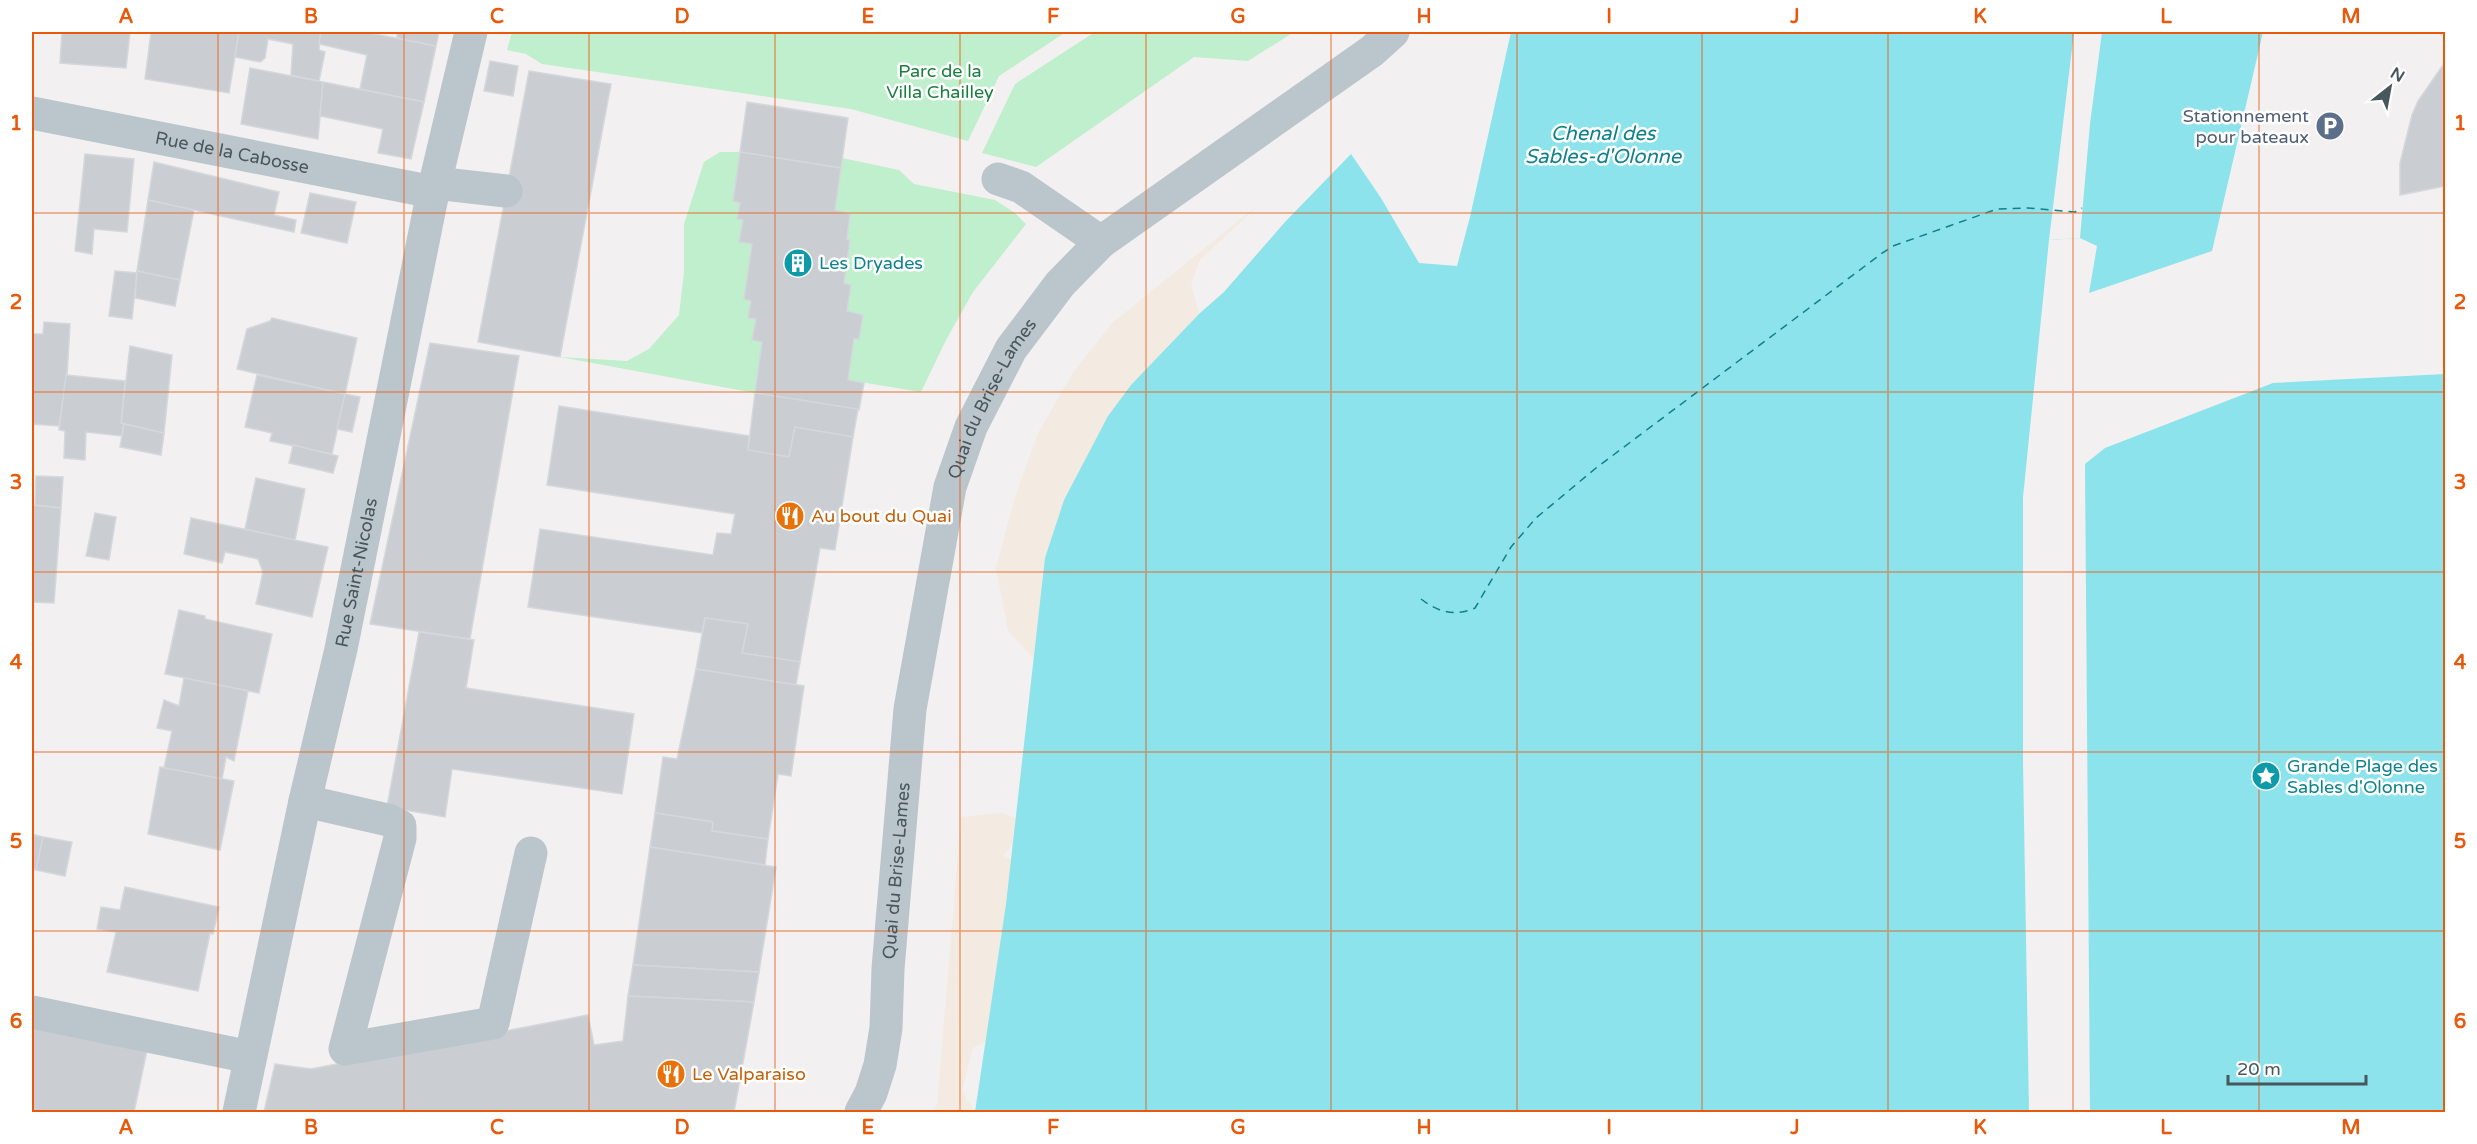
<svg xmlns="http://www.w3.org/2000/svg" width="2477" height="1144" viewBox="0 0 2477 1144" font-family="'Varela Round',sans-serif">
	<rect width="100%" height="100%" fill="#f2f0f0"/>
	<!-- green -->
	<g fill="#bfefcc">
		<polygon points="512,32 1066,32 999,76 968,141 851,109 542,64 526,54 507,50"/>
		<polygon points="1095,32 1294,32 1248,61 1194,57 1036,167 982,153 1015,84"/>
		<polygon points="720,152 740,152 733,201 740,203 737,219 743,220 740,242 752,244 751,301 748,317 756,319 752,340 762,342 755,393 560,357 627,361 649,349 679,315 684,272 684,224 704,162"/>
		<polygon points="842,158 899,170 914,184 995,200 1015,213 1026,224 973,292 946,340 921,392 848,380 854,339 859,338 863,315 847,311 851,286 844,283 850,240 847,239 850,215 835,210"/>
	</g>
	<!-- sand -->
	<polygon fill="#f3ebe1" points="1351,154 1381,198 1022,1024 973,1048 962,1091 975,1112 933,1112 937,1105 961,817 1003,813 1029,824 1003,856 1041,869 1051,677 1008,631 996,568 1014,500 1038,433 1074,371 1112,323 1262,202 1200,260 1191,285 1199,313 1224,292 1285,222"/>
	<!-- water -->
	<g fill="#8ce3eb">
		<polygon points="1511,32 2263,32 2212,251 2089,293 2097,246 2080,238 2049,240 2023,497 2023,762 2029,1112 975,1112 1006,904 1045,558 1064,500 1108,416 1131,385 1199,314 1224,292 1285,222 1351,154 1381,198 1419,263 1457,266 1470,217"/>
		<polygon points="2445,374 2445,1112 2090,1112 2085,464 2105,448 2273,383"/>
	</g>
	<!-- pier -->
	<polygon fill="#f2f0f0" points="2074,32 2102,32 2090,124 2080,238 2049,240"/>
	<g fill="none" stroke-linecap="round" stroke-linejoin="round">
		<!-- ferry -->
		<path stroke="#0e818b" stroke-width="1.5" stroke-dasharray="8 6" stroke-linecap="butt" d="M 1421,599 C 1438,612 1454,617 1475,608 L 1511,547 L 1536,518 L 1596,468 L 1881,254 L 1893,246 L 1997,209 L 2028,208 L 2075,212 L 2082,208"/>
	</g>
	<!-- building -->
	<g fill="#caced2" stroke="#d4d7db" stroke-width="1.5">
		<polygon points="62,32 130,32 126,68 60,63"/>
		<polygon points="151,32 239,32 229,93 145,79"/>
		<polygon points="239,32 321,32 319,50 325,52 319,81 291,75 293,44 268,39 265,58 260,62 235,57"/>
		<polygon points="321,32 365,32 436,46 424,102 360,89 367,55 319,44"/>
		<polygon points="397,32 439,32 436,46 397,38"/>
		<polygon points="490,61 518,66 513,96 484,91"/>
		<polygon points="2445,62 2446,186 2400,195 2400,163 2412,115 2418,101"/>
		<polygon points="250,68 323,82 318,139 241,124"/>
		<polygon points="529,71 611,84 560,357 478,342"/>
		<polygon points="323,82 424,102 411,159 378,153 383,129 320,116"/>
		<polygon points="747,102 848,118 841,168 740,152"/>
		<polygon points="740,152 841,168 835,210 850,214 847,239 850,240 844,283 851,285 847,311 863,315 859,339 854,339 848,380 864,383 859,410 755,393 762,342 752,340 756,319 748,318 751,301 744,299 752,244 739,242 743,220 737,219 740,203 733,201"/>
		<polygon points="85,154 134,159 127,232 94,229 92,254 75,251"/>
		<polygon points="154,162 279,192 274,215 296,220 294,232 148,200"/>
		<polygon points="310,193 356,202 347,243 301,233"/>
		<polygon points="148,200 194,210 180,280 137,271"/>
		<polygon points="115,271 137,273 132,319 109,316"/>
		<polygon points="137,271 180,280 175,306 135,298"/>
		<polygon points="272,318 357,338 345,394 237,369 247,329 270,321"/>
		<polygon points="44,322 70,324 67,376 59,426 32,424 32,334 43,334"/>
		<polygon points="430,343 519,356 470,639 370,624"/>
		<polygon points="130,346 172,355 164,433 121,423"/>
		<polygon points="66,375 125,381 121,423 124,424 122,436 86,432 85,460 64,458 65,431 59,430"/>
		<polygon points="257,375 345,394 332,454 270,441 272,433 245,427"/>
		<polygon points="755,393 858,409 853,437 795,427 789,457 748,450"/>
		<polygon points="345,394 360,397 352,432 337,429"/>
		<polygon points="559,406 749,436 748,450 789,457 795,427 853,437 835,550 820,548 800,662 742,653 748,624 705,618 702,633 528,607 540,529 713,555 717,533 731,534 735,514 547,485"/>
		<polygon points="124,424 164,433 161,455 120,447"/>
		<polygon points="293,445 338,456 333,473 289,463"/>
		<polygon points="36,476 63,477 61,508 35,505"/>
		<polygon points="256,478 305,489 295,540 245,529"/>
		<polygon points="32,505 61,508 54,603 32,602"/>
		<polygon points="95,513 116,517 109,560 86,556"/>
		<polygon points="191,518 328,547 312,617 256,604 263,572 258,559 225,552 222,563 184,554"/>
		<polygon points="179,610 205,616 205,619 272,634 259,693 165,674"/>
		<polygon points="705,618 748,624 742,653 800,662 796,685 696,669"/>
		<polygon points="419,632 474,640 466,688 634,714 622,794 452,769 445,817 387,807"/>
		<polygon points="696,669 804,686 791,776 778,774 768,839 712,831 713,822 655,813 663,757 677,759"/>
		<polygon points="184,678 248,691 234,761 226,757 222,779 164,768 172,731 157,728 164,700 179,706"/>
		<polygon points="160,767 234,781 220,850 148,834"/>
		<polygon points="655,813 713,822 712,831 768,839 765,865 650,847"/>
		<polygon points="32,834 43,837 36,870 32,869"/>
		<polygon points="43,837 72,842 65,876 36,870"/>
		<polygon points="650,847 776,867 759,972 633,965"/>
		<polygon points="125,887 219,907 213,934 210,933 198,991 107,972 116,932 97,929 101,907 120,910"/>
		<polygon points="633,965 759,972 754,1002 628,996"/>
		<polygon points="628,996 754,1002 734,1112 264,1112 275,1064 311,1069 588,1015 594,1045 623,1041"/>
		<polygon points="32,1026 147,1050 134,1112 32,1112"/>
	</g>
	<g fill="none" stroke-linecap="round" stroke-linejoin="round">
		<!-- minor -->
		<g stroke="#bbc6cc" stroke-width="33">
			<path id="s1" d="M 32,113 L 433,192"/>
			<polyline points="998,179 1021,187 1101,242"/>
			<polyline points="435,183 506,191"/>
			<polyline points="305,801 388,820 400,826 400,838 345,1049 493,1023 531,853"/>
			<polyline points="32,1012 250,1057"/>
			<path id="s2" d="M 239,1112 L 305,801 L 341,649 L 433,192 L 471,32"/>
			<path id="s3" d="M 861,1112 L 871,1093 L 880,1065 L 886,1028 L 888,969 L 910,709 L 950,487 L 971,427 L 1011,349 L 1060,284 L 1101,242 L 1372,51 L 1393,32"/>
		</g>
	</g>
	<!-- grid -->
	<path fill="none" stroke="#e8590c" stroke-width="1.5" stroke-opacity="0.55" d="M 218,32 L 218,1112M 404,32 L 404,1112M 589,32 L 589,1112M 775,32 L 775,1112M 960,32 L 960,1112M 1146,32 L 1146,1112M 1331,32 L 1331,1112M 1517,32 L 1517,1112M 1702,32 L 1702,1112M 1888,32 L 1888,1112M 2073,32 L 2073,1112M 2259,32 L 2259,1112M 32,213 L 2446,213M 32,392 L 2446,392M 32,572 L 2446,572M 32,752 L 2446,752M 32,931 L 2446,931"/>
	<!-- icons -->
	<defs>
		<g id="parking-disc" transform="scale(1.5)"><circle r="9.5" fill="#5c6f8a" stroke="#fff"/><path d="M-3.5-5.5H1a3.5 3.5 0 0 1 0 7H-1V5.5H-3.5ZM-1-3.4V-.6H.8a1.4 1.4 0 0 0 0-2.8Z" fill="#fff"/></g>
		<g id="building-disc" transform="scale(1.5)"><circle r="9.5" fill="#0f9aa8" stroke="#fff"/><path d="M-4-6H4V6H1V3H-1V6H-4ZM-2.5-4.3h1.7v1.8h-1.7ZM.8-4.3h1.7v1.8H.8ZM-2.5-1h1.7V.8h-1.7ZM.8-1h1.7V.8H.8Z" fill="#fff"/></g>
		<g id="restaurant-disc" transform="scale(1.5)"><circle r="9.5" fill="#e8710a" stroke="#fff"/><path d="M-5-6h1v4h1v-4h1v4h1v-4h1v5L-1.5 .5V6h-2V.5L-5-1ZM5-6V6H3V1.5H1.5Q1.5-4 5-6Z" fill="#fff"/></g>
		<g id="sight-disc" transform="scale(1.5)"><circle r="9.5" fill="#0f9aa8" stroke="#fff"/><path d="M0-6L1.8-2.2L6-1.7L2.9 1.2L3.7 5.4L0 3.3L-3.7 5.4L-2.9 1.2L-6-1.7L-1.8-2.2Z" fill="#fff"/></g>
	</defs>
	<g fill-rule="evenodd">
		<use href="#parking-disc" x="2330" y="126"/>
		<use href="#building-disc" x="798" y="263"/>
		<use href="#restaurant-disc" x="790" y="516"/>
		<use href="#sight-disc" x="2266" y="776"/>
		<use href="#restaurant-disc" x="671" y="1074"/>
	</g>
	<g text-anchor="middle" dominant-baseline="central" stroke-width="5" stroke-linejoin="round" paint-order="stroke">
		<!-- park labels -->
		<g font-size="18" fill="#187f3f" stroke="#fff">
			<text x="940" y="71">Parc de la<tspan x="940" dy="21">Villa Chailley</tspan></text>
		</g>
		<!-- service labels -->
		<g font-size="18" fill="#4e5e75" stroke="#fff" text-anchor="end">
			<text x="2309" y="116">Stationnement<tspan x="2309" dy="21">pour bateaux</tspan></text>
		</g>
		<!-- street labels -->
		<g font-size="18" fill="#48565d" stroke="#fff">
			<text stroke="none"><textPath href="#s1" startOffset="204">Rue de la Cabosse</textPath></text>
			<text stroke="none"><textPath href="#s3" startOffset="732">Quai du Brise-Lames</textPath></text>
			<text stroke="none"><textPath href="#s2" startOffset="552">Rue Saint-Nicolas</textPath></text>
			<text stroke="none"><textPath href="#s3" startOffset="246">Quai du Brise-Lames</textPath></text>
		</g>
		<!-- culture labels -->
		<g font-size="18" fill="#0d838f" stroke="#fff" text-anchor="start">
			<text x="819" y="263">Les Dryades</text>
			<text x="2287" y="766">Grande Plage des<tspan x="2287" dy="21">Sables d'Olonne</tspan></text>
		</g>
		<!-- food labels -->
		<g font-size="18" fill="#c56008" stroke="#fff" text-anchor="start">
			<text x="811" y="516">Au bout du Quai</text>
			<text x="692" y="1074">Le Valparaiso</text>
		</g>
		<!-- water labels -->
		<g font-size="20" font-style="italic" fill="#0e818b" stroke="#fff">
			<text x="1603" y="134">Chenal des<tspan x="1603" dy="23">Sables-d'Olonne</tspan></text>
		</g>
	</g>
	<!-- border -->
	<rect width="2477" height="1144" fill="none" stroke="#ffffff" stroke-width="66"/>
	<!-- north arrow -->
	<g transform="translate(2390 87) rotate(31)" stroke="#ffffff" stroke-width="4.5" paint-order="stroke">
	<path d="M0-4.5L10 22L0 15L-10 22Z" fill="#48565d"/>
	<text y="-9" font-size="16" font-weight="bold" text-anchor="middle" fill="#48565d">N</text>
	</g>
	<!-- scale -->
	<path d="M2228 1075v9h138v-9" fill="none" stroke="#48565d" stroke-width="3"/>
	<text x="2237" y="1075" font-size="18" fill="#48565d" stroke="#ffffff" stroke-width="4.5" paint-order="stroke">20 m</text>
	<rect x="33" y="33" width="2411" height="1078" fill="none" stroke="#e8590c" stroke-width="2"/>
	<g font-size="20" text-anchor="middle" font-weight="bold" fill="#e8590c">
		<text x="126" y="23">A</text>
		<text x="311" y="23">B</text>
		<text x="497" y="23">C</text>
		<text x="682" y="23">D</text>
		<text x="868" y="23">E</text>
		<text x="1053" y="23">F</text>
		<text x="1238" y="23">G</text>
		<text x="1424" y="23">H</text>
		<text x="1609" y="23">I</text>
		<text x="1795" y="23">J</text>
		<text x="1980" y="23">K</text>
		<text x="2166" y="23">L</text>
		<text x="2351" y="23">M</text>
		<text x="16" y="130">1</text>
		<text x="2460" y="130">1</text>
		<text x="16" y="309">2</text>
		<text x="2460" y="309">2</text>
		<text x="16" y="489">3</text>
		<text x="2460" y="489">3</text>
		<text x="16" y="669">4</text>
		<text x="2460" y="669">4</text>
		<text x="16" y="848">5</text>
		<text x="2460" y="848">5</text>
		<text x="16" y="1028">6</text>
		<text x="2460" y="1028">6</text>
		<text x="126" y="1134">A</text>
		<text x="311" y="1134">B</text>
		<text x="497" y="1134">C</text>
		<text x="682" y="1134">D</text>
		<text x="868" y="1134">E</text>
		<text x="1053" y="1134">F</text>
		<text x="1238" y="1134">G</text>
		<text x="1424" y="1134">H</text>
		<text x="1609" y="1134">I</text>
		<text x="1795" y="1134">J</text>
		<text x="1980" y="1134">K</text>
		<text x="2166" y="1134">L</text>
		<text x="2351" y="1134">M</text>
	</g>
</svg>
